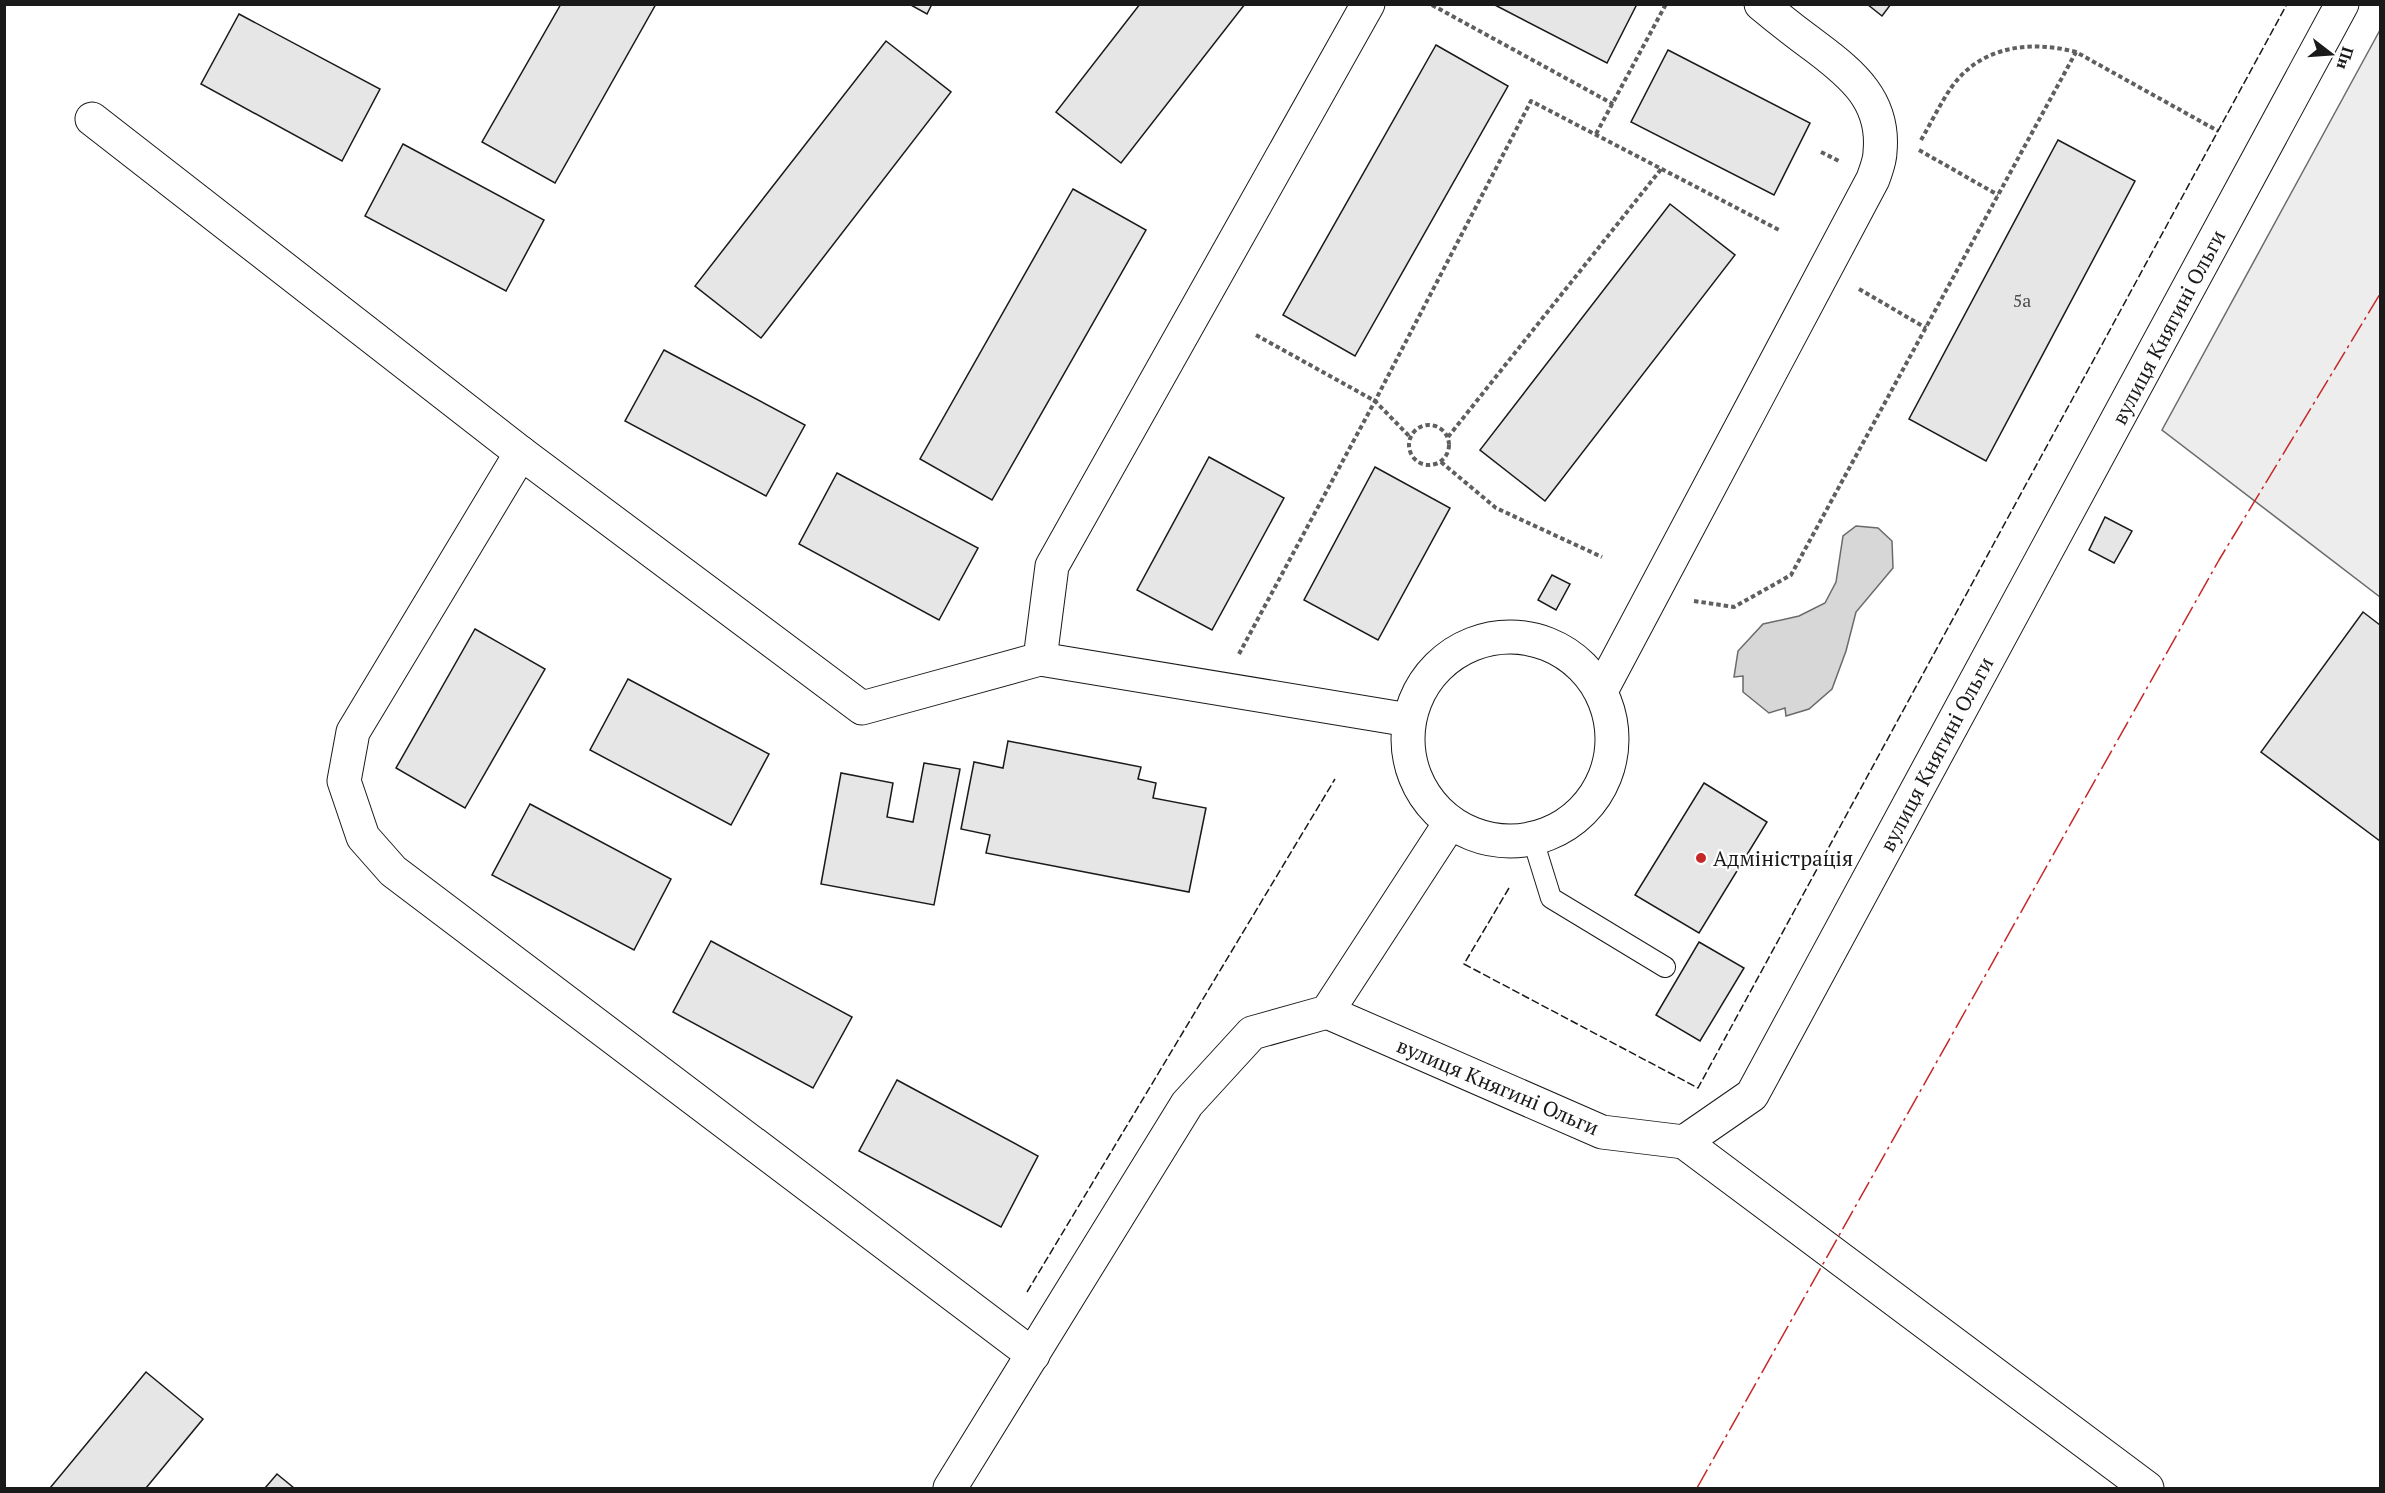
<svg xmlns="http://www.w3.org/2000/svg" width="2385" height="1493" viewBox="0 0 2385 1493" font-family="'PT Serif',serif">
	<rect width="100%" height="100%" fill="#fff"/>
	<!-- built -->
	<polygon fill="#ededed" stroke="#6a6a6a" stroke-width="1.5" points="2380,30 2380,597 2162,430"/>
	<!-- water -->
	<polygon fill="#d7d7d7" stroke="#6a6a6a" stroke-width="1.5" points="1856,526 1878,528 1892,541 1893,568 1856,612 1846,651 1832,689 1809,709 1786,716 1785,708 1769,713 1743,692 1743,676 1734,677 1738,651 1763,624 1799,616 1825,603 1836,582 1843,536"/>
	<!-- building -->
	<g fill="#e6e6e6" stroke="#1a1a1a" stroke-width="1.5">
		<polygon points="561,4 656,4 555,183 482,142"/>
		<polygon points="909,4 932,4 927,14"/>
		<polygon points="1140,4 1245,4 1121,163 1056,112"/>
		<polygon points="1493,4 1637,4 1607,63"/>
		<polygon points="1867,4 1891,4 1882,16"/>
		<polygon points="239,14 380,89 342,161 201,84"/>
		<polygon points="886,41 951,92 761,338 695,286"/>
		<polygon points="1436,45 1508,86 1355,356 1283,315"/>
		<polygon points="1668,50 1810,123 1774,195 1631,122"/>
		<polygon points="2058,140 2135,181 1986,461 1909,419"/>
		<polygon points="403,144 544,220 506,291 365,216"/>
		<polygon points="1073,189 1146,230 992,500 920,459"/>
		<polygon points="1670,204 1735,255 1545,501 1480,450"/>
		<polygon points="664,350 805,425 766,496 625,421"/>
		<polygon points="1209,457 1284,498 1212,630 1137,590"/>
		<polygon points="1375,467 1450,508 1378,640 1304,600"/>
		<polygon points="837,473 978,548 939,620 799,544"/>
		<polygon points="2105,517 2132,531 2114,563 2089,550"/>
		<polygon points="1552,575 1570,584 1556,610 1538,600"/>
		<polygon points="2363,612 2380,625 2380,841 2261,752"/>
		<polygon points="475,629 545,669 465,808 396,768"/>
		<polygon points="628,679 769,754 731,825 590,750"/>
		<polygon points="1008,741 1141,767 1138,779 1156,783 1153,798 1206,808 1189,892 986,853 990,835 961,829 974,762 1003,768"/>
		<polygon points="924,763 960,769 934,905 821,884 841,773 893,783 887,817 913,822"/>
		<polygon points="1704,783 1767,822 1699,933 1635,895"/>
		<polygon points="530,804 671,879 634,950 492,875"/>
		<polygon points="711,941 852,1017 813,1088 673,1012"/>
		<polygon points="1699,942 1744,968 1700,1041 1656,1015"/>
		<polygon points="897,1080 1038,1156 1001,1227 859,1151"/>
		<polygon points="146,1372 203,1419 146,1488 50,1488"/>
		<polygon points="277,1474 294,1488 265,1488"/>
	</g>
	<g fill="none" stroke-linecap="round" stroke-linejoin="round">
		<!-- lane casing -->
		<g stroke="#1a1a1a" stroke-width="22">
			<polyline id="lane" points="1533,840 1551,898 1665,967"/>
		</g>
		<!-- street casing -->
		<g stroke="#1a1a1a" stroke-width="35">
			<g id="street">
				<polyline points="92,119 521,453 862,708 1040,659 1409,720"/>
				<polyline points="521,453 353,732 344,781 363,837 393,871 1033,1355"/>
				<circle cx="1510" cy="739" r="102"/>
				<polyline points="1040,659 1052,566 1368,4"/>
				<path d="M 1601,691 L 1873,179 C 1876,170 1880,161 1880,152 C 1885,101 1852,74 1816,47 C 1797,33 1779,19 1761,4"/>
				<polyline points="1327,1012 1602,1132 1684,1142 1752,1095 2342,4"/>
				<polyline points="1684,1142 2147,1488"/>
				<polyline points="950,1488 1187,1104 1252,1033 1327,1012 1450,823"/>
			</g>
		</g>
		<!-- path -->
		<g stroke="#5f5f5f" stroke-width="4" stroke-dasharray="4.5 3" stroke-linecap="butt">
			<polyline points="1432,5 1613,104"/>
			<polyline points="1596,134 1666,4"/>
			<path d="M 1921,140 C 1931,123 1940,104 1951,88 C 1980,46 2030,40 2076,52 L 2218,131"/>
			<polyline points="1919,150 1998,195"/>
			<polyline points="1821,152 1839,161"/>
			<polyline points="1859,289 1926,328"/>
			<polyline points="1256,335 1375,401 1410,437"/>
			<circle cx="1429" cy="445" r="20"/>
			<polyline points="1448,437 1662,168"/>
			<polyline points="1441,462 1496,508 1602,557"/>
			<polyline points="1694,601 1734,607 1791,575 2076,52"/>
			<polyline points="1239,654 1375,401 1531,101 1779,230"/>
		</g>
		<!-- lane -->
		<use href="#lane" stroke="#fff" stroke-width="20"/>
		<!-- street -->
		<use href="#street" stroke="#fff" stroke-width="33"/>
		<!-- fence -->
		<g stroke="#1a1a1a" stroke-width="1.5" stroke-dasharray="8 3" stroke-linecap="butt">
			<polyline points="1509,888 1464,964 1698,1088 2287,4"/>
			<polyline points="1027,1292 1335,779"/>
		</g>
		<!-- power -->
		<polyline stroke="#c62828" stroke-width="1.5" stroke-dasharray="21 4.5 3 4.5" stroke-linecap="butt" points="1697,1488 2219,560 2380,294"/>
	</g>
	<!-- markers -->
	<circle fill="#c62828" stroke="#fff" stroke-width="2" cx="1701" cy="858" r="6"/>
	<g text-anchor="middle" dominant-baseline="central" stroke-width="4.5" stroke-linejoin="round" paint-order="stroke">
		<!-- number labels -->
		<g font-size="18" fill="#4d4d4d">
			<text x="2022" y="300">5а</text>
		</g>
		<!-- street labels -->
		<g font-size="21" fill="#1a1a1a" stroke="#fff">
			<text transform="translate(2168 327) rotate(-62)">вулиця Княгині Ольги</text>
			<text transform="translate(1936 754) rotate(-62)">вулиця Княгині Ольги</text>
			<text transform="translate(1498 1086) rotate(23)">вулиця Княгині Ольги</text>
		</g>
		<!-- poi labels -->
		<g font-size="21" fill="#1a1a1a" stroke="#fff" text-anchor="start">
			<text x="1713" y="858">Адміністрація</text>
		</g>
	</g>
	<!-- border -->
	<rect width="2385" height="1493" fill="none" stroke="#1a1a1a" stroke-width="12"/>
	<!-- north arrow -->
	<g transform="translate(2331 54) rotate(107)" stroke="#ffffff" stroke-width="4.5" paint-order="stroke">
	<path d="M0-4.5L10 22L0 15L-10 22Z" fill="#1a1a1a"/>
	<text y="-9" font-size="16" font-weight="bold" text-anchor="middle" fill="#1a1a1a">Пн</text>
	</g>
</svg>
